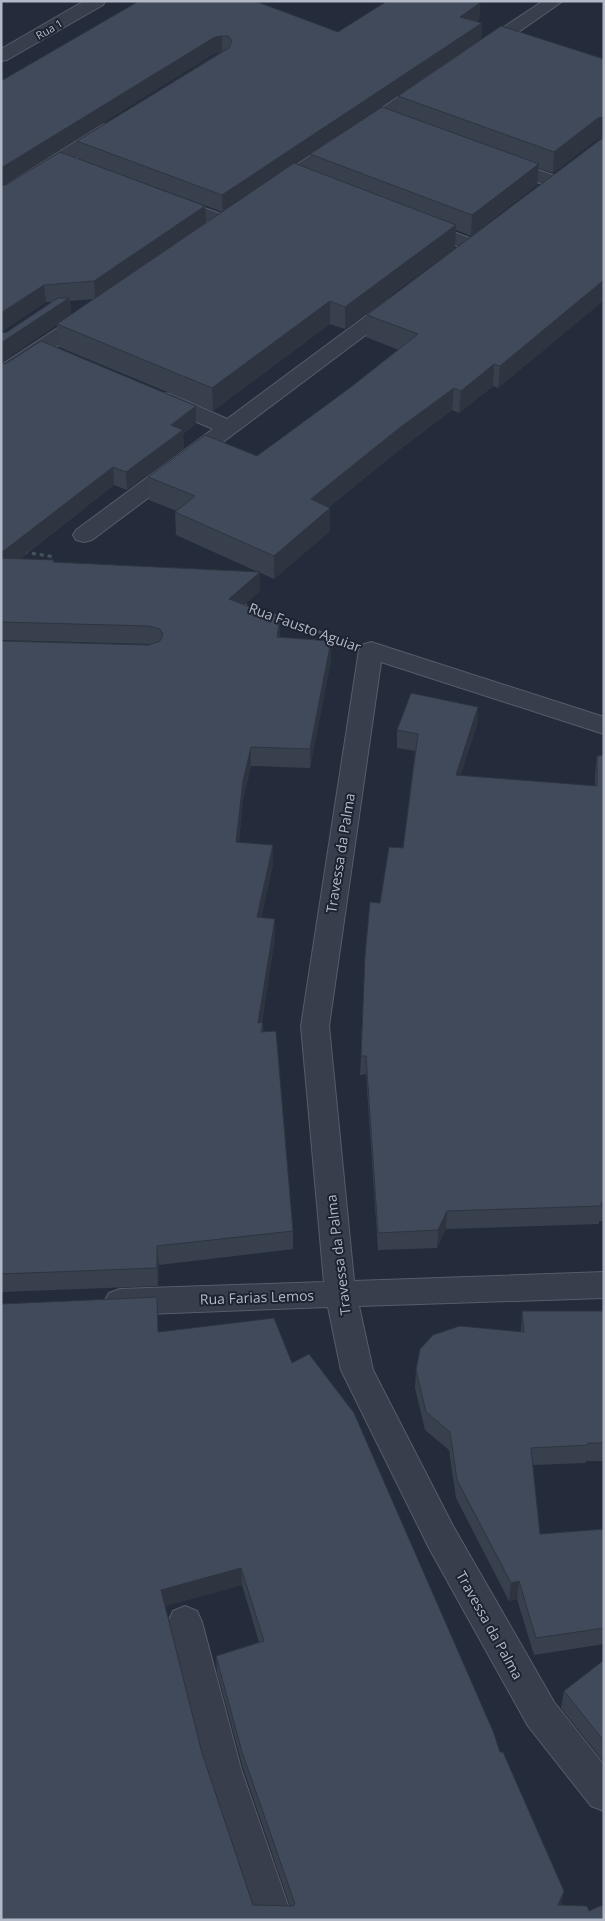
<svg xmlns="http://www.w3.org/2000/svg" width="605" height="1921" viewBox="0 0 605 1921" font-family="'Open Sans',sans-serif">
	<rect width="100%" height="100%" fill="#242c3c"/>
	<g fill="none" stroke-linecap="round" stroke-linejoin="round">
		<!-- minor casing -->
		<g stroke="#565c6a" stroke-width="2">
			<g id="minor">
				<polygon points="84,1 105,1 103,5 7,60 1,61 1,49"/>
				<polygon points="543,1 563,1 487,54 481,55 475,54 472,50 475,46"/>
				<polygon points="428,80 434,81 437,85 434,89 282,192 275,194 268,192 265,188 268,184 422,81"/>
				<polygon points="109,123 116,125 118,129 116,133 8,200 1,202 1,188 102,125"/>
				<polygon points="504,158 561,178 564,182 561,186 554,188 497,168 495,164 497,160"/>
				<polygon points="171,196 232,218 235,222 232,226 225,228 164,206 161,202 164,198"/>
				<polygon points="421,220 480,242 483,246 480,250 473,252 414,230 411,226 414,222"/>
				<polygon points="396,297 403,299 406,303 403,307 92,540 84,542 76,540 73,535 76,530 213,429 155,404 152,399 155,394 163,393 171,394 227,419 389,299"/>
				<polygon points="89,310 96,312 99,316 96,320 8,379 1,381 1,365 82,312"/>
				<polygon points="371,642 604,717 604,734 381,662 329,1026 354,1281 604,1272 604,1298 359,1306 373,1370 453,1526 554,1702 604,1765 604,1811 591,1806 528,1726 429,1548 341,1370 328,1307 120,1315 109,1311 104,1302 109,1293 120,1289 324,1282 301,1026 359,650 362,645"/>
				<polygon points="185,1606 197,1611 202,1622 241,1769 293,1920 255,1920 205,1769 168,1622 173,1611"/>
			</g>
		</g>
		<!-- path -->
		<g stroke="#44555a" stroke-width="3" stroke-dasharray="4 4" stroke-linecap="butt">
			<polyline points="24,552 55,557"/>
			<polyline points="243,604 336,638"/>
		</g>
		<!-- minor -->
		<use href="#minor" fill="#383e4c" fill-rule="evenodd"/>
	</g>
	<!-- wall -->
	<g fill="#38404e" fill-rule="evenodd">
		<path d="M 139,1 L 338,32 L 387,1 L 482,1 L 480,3 L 479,20 L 476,22 L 482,23 L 481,39 L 604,59 L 604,300 L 498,388 L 493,386 L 459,413 L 452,410 L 398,451 L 329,507 L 330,531 L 274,579 L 176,535 L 175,512 L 177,511 L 149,500 L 148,477 L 257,456 L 351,387 L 399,350 L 366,337 L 367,315 L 603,137 L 596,140 L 553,173 L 538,168 L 537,185 L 471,236 L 456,230 L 455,248 L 345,329 L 330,324 L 213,411 L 59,347 L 57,325 L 7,332 L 52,302 L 46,302 L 1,332 L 1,81 ZM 221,52 L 77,141 L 78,159 L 223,212 L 206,223 L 205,206 L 3,185 L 215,53 ZM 405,90 L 398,96 L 397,112 L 310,154 L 310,169 L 295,164 ZM 94,299 L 71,315 L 70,301 Z"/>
		<polygon points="1,364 196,424 183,434 184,448 127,490 114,485 20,559 54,560 54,562 260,572 260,591 244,605 280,637 331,641 331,660 310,768 251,766 243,800 239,842 273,864 261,918 275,937 262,1022 263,1022 263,1032 293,1231 293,1249 159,1265 158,1286 1,1292 1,641 149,645 151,644 1,640"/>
		<polygon points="478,707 477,725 460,776 595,786 595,774 597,756 604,755 604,1221 599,1221 599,1224 446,1229 437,1248 378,1250 366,1074 360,1075 361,1056 380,903 403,848 415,751 397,748 397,730"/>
		<polygon points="522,1311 604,1311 604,1461 586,1461 586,1463 533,1465 540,1534 604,1529 604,1644 534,1655 517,1599 509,1601 456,1498 449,1450 425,1430 415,1388 416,1370 521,1331"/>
		<path d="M 159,1332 L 292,1363 L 500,1752 L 564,1891 L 561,1905 L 589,1911 L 604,1920 L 1,1920 ZM 242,1585 L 259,1642 L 216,1656 L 217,1672 L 243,1768 L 290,1906 L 253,1905 L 202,1753 L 165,1606 Z"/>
		<polygon points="604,1660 604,1762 561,1708 564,1691"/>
	</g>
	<!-- shaded-wall -->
	<g fill="#2e3440">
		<polygon points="480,3 479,20 460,33 460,17"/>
		<polygon points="482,23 481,40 223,212 222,195"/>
		<polygon points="222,36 222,52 215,53 1,187 1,168 215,37"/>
		<polygon points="604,117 603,137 596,140 553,173 554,152 598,118"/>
		<polygon points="539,164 537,185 471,236 472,215"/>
		<polygon points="205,206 206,223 95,299 94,281"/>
		<polygon points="456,225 455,248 345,329 345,307"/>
		<polygon points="604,280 604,300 498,388 500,366"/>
		<polygon points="44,285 46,302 1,332 1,313"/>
		<polygon points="69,298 71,316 57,324 57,325 1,363 1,343"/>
		<polygon points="330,301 330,324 213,411 212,388"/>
		<polygon points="494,364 493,386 459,413 461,391"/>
		<polygon points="454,388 452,410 398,451 311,522 311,499 398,429"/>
		<polygon points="196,406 196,424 183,434 184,448 127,490 126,472 171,425"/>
		<polygon points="113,467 114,485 1,573 1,553"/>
		<polygon points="330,508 330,531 274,579 274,556"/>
		<polygon points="260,572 260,591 229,618 229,599"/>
		<polygon points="280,618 280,637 277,656 277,637"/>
		<polygon points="331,641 331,660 310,768 310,749"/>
		<polygon points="478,707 477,725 455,793 456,775"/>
		<polygon points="251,747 251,766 243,800 237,861 236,842 243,781"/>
		<polygon points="273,845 273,864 257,936 257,917"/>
		<polygon points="275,919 275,937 259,1041 258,1023"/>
		<polygon points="447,1211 446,1229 437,1248 438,1230"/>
		<polygon points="157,1246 159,1265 158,1286 157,1268"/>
		<polygon points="241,1568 242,1585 162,1607 161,1590"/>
		<polygon points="519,1581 517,1599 509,1601 511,1583"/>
		<polygon points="564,1891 561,1907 558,1905"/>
	</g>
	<!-- building -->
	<g fill="#414a5b" stroke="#2e3440" fill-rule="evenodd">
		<polygon points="139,1 255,1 338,32 387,1 473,1 480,3 460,17 482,23 222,195 77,141 229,48 232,41 228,36 222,36 215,37 1,168 1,81"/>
		<polygon points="501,26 604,59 604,117 598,118 554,152 398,96"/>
		<polygon points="382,107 539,164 472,215 310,154"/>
		<polygon points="604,137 604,280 500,366 494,364 461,391 454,388 398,429 311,499 330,508 274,556 175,512 195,496 148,477 205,435 257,456 351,387 418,334 367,315"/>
		<polygon points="60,152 205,206 94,281 44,285 1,313 1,186 7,184"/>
		<polygon points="294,163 456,225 345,307 330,301 212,388 57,324"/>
		<polygon points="58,298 69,298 1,343 1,333 7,332"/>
		<polygon points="41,341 196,406 171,425 183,430 126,472 113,467 1,553 1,364 7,363"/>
		<polygon points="1,558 54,560 53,562 260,572 229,599 280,618 277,637 331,641 310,749 251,747 243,781 236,842 273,845 257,917 275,919 258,1023 263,1022 261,1032 276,1031 293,1231 157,1246 157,1268 1,1274 1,641 149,645 160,641 163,634 160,629 149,626 1,622"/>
		<polygon points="411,693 478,707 456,775 597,786 597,756 604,755 604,1203 601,1203 602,1206 447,1211 438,1230 378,1233 366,1056 361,1056 365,955 370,902 380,903 389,847 403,848 418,734 397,730"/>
		<path d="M 157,1297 L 158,1332 L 274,1318 L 292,1363 L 309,1354 L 354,1413 L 493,1731 L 500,1752 L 503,1752 L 564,1891 L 558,1905 L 587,1906 L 589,1911 L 600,1906 L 604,1906 L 604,1920 L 1,1920 L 1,1304 ZM 241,1568 L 264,1641 L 216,1656 L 242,1752 L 295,1904 L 293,1906 L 253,1905 L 202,1753 L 161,1590 Z"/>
		<polygon points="522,1311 604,1311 604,1443 588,1443 588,1445 531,1448 540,1534 604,1529 604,1628 536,1638 519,1581 511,1583 457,1480 450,1432 426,1412 416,1370 420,1349 433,1335 460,1326 524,1332"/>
		<polygon points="604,1660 604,1741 564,1691"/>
	</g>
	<g text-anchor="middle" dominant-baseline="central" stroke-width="4" stroke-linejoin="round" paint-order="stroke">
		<!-- far-street labels -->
		<g font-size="11" fill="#b4b9c8" stroke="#1d2331">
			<text transform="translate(49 29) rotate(-30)">Rua 1</text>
		</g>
		<!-- street labels -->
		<g font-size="14" fill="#b4b9c8" stroke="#1d2331">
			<text transform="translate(305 627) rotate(20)">Rua Fausto Aguiar</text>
			<text transform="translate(340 853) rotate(-81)">Travessa da Palma</text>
			<text transform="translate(338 1255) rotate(-97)">Travessa da Palma</text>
			<text transform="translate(257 1297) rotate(-2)">Rua Farias Lemos</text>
			<text transform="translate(490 1625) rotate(61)">Travessa da Palma</text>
		</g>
	</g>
	<!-- border -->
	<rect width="605" height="1921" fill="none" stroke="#b4b9c8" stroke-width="5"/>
</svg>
